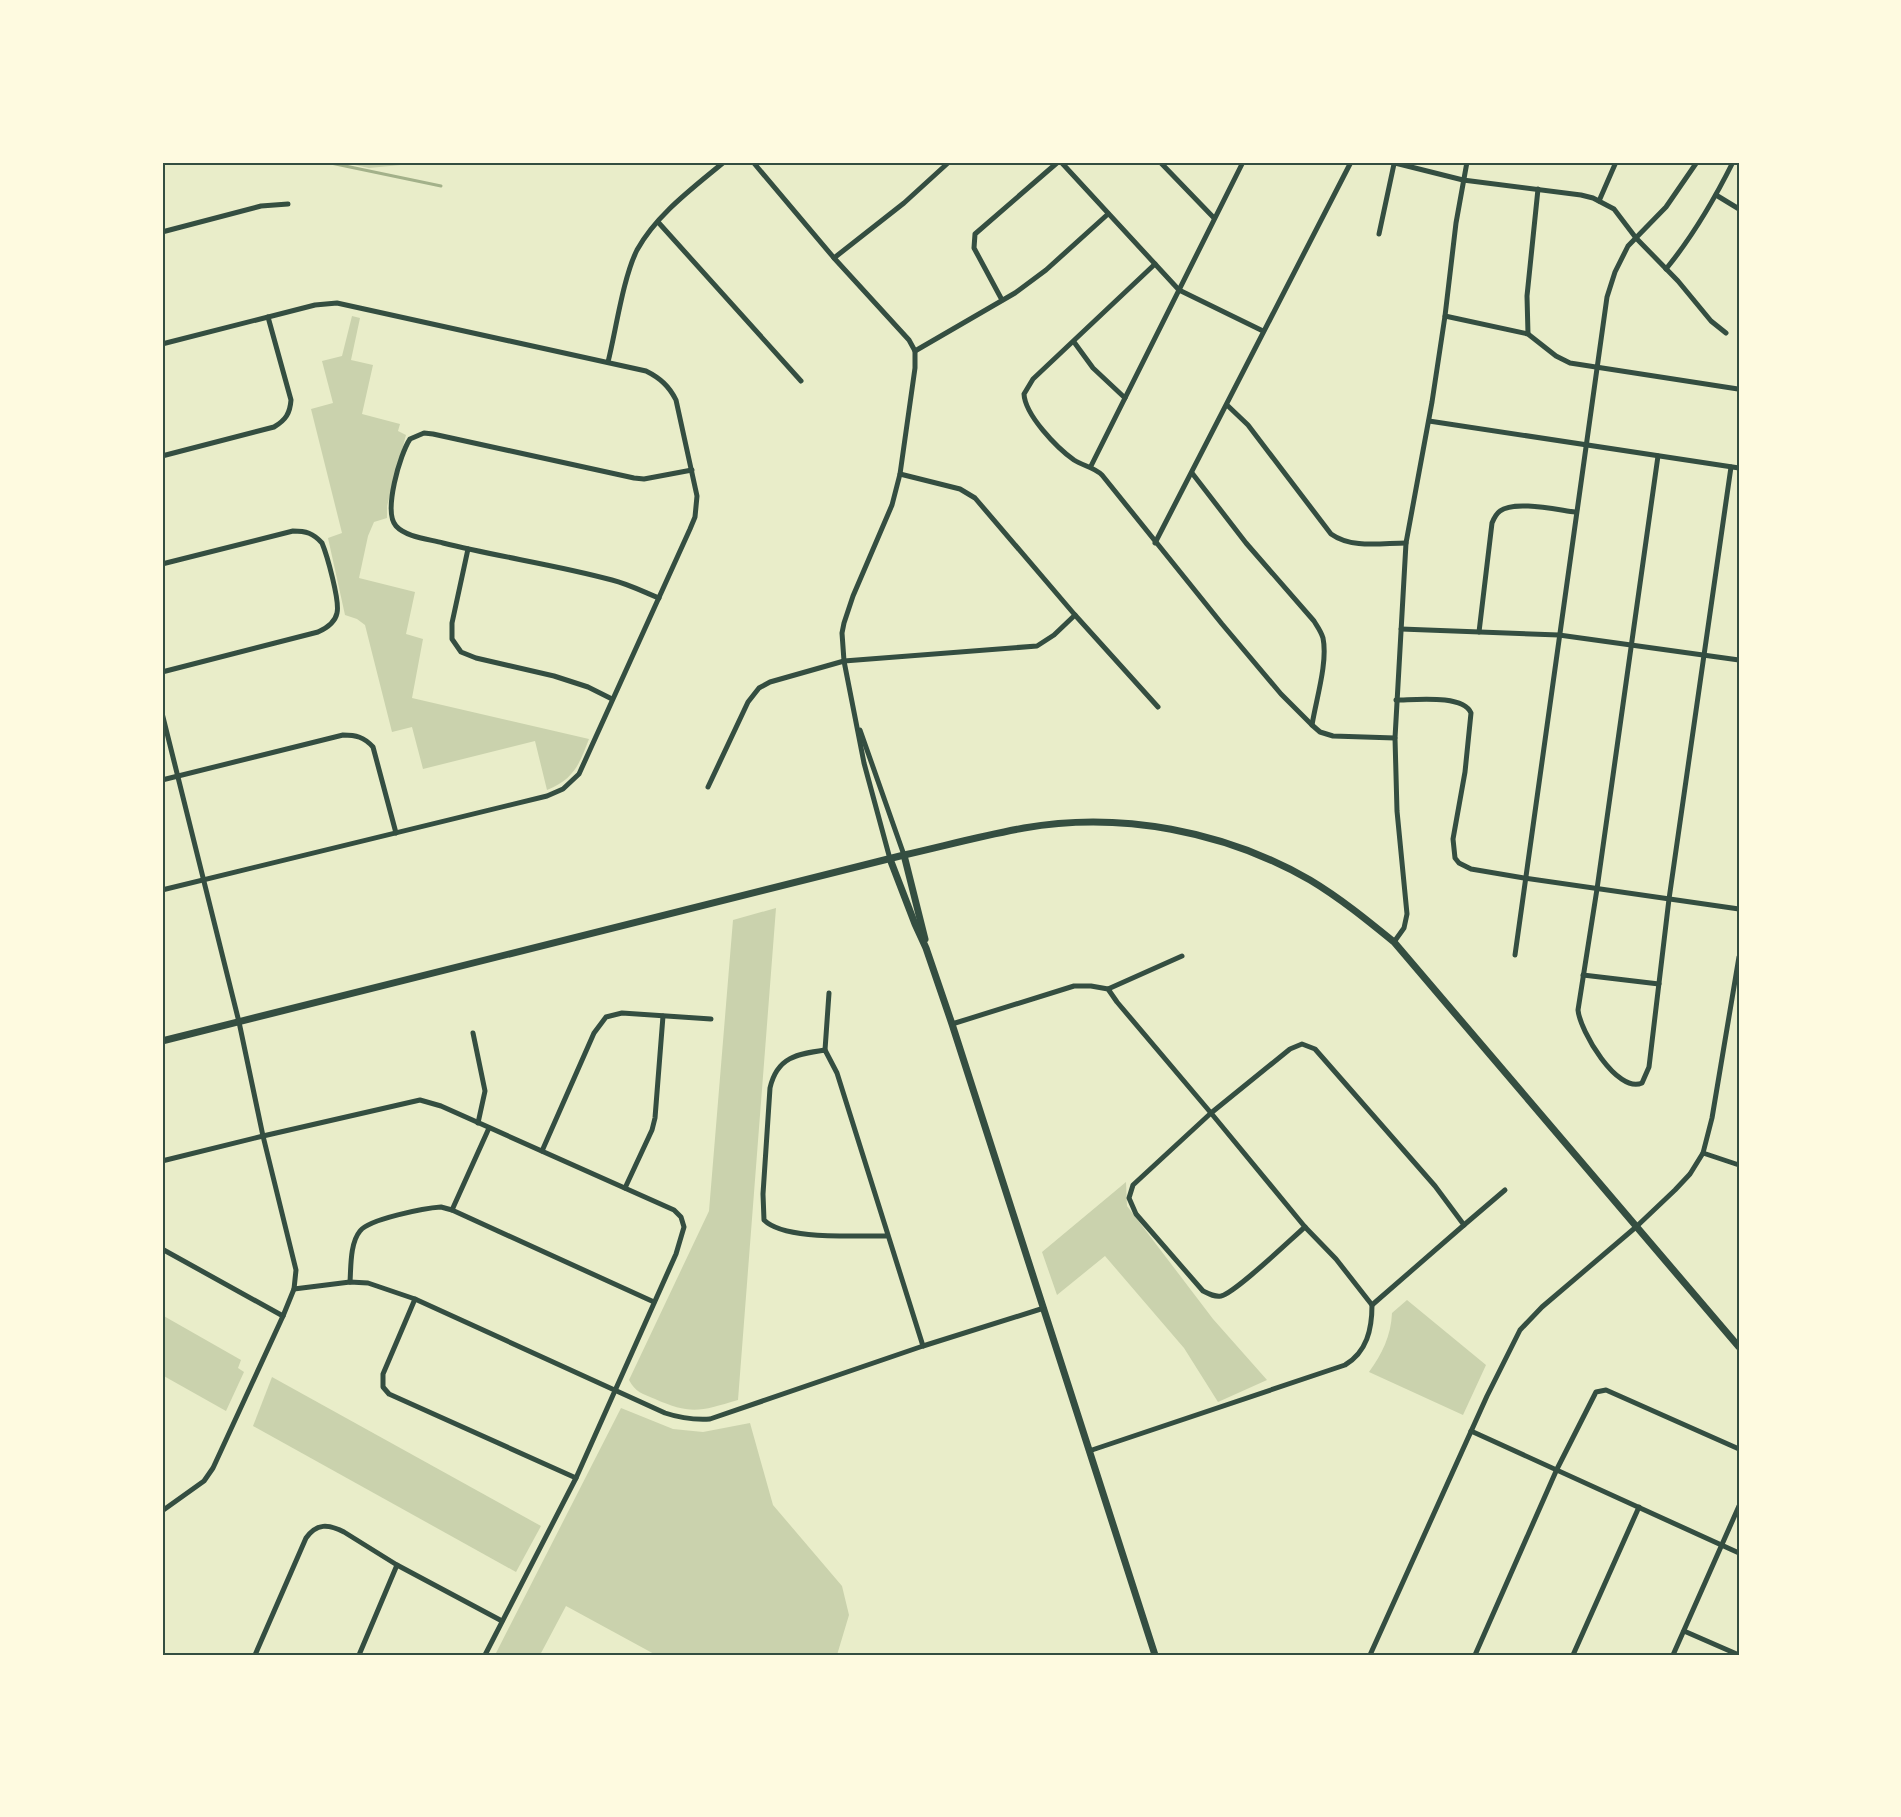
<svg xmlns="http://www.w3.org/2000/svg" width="1901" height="1817" viewBox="0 0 1901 1817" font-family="'Sofia Sans Condensed',sans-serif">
	<rect width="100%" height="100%" fill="#e9edc9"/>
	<!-- green -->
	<g fill="#cad2ad">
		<polygon points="341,162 421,162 422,163 369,168"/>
		<path d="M 352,316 L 360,318 L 351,360 L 373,365 L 362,414 L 400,424 L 398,431 L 406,435 L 387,506 L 387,518 L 374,522 L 368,536 L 359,578 L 415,592 L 406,634 L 423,639 L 412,698 L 589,739 C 579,765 574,779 547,790 L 535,741 L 423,769 L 412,727 L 392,732 L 365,625 L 357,619 L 345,615 L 328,538 L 342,533 L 311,409 L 333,403 L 322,361 L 342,356 Z"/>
		<path d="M 776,908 L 738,1400 C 701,1411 691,1415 655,1399 C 643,1394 635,1392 629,1380 L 709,1211 L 733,920 Z"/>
		<polygon points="1126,1182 1127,1206 1213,1319 1267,1380 1218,1402 1184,1348 1105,1256 1057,1295 1042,1252"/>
		<path d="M 1407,1300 L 1486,1365 L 1463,1415 L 1369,1372 C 1382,1354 1391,1336 1392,1313 Z"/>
		<polygon points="162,1315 241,1360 238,1368 244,1372 226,1411 162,1375"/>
		<polygon points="272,1377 541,1526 516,1572 253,1426"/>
		<polygon points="621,1408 673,1429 703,1432 750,1423 773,1505 842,1586 849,1615 837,1655 656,1655 566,1606 540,1655 495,1655"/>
	</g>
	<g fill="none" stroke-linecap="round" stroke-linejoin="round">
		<!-- stream -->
		<polyline stroke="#a3b18a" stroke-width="3" points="326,162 441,186"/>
		<!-- minor -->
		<g stroke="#344e41" stroke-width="5">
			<polyline points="753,162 834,258 909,340 915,351 915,368 900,474 892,505 853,596 844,623 842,633 844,661 864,763 890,859"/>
			<polyline points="1061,162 1179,290 1263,331"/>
			<polyline points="1160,162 1214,218"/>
			<polyline points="1391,162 1463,180 1581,195 1593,198 1614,209 1636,238 1678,281 1711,321 1726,333"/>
			<polyline points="1716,195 1739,209"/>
			<polyline points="1599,201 1616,162"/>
			<polyline points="658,222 801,381"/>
			<polyline points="162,232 261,206 288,204"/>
			<polyline points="1379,234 1394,164"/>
			<polyline points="834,258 904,203 949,162"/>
			<path d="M 1155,264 L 1033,379 L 1024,394 C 1025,415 1057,448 1074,460 C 1083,466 1094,467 1102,475 L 1222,624 L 1281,694 L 1312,725 L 1320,732 L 1333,736 L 1395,738"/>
			<path d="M 1666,269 C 1693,236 1714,200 1733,162"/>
			<polyline points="1002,300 974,248 975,234 1058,162"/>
			<polyline points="1445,316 1528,334 1556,356 1570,363 1738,389"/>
			<polyline points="1528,334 1527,296 1538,189"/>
			<polyline points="1074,342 1093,368 1125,398"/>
			<path d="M 162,344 L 315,305 L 337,303 L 646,371 C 660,378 669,386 676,400 L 697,496 L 695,517 L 690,529 L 579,774 L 563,789 L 547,796 L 162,890"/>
			<polyline points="915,351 1015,293 1046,270 1108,214"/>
			<path d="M 608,362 C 616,330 623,278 637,250 C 657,214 693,188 724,162"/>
			<path d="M 1227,405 L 1248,425 L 1331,534 C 1352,549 1382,543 1406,543"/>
			<polyline points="1429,421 1739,468"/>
			<path d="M 162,456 L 274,427 C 286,420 290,413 291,400 L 268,317"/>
			<path d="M 1658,456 L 1597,889 L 1578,1010 C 1580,1031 1617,1094 1642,1083 L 1649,1067 L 1669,899 L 1731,467"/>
			<polyline points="1091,466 1243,162"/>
			<path d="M 1192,473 L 1246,543 L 1314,621 C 1317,626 1321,631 1323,638 C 1328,662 1316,700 1312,725"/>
			<polyline points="900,474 960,489 975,498 1075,615 1158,707"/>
			<polyline points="1155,543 1351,162"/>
			<polyline points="468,549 452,623 452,639 461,652 476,658 554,676 588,687 612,699"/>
			<path d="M 162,564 L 293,531 C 306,531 313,533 322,543 C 327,555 340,601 337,613 C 335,623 327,628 318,632 L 162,672"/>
			<path d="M 659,598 C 644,592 628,584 612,580 C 557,565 499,557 443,543 C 428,539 406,537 396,526 C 383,512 400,454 410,439 L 424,433 L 433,434 L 634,478 L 644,479 L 692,470"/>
			<polyline points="1401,629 1559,635 1739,660"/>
			<path d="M 1479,632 L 1492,523 C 1494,518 1496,514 1500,511 C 1514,500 1558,510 1575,512"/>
			<path d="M 1396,700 C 1414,700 1463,694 1471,713 L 1465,772 L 1453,839 L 1455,858 L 1459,863 L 1471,869 L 1524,878 L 1739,909"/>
			<polyline points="162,713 239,1022 263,1136 296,1270 294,1289 283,1316 213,1468 204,1481 162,1511"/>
			<polyline points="860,730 904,855"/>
			<path d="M 162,780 L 343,735 C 356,735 364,737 373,747 L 396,833"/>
			<polyline points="708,787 748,702 759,688 770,682 844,661 1037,646 1054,635 1075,615"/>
			<polyline points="1394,942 1404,928 1407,914 1397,811 1395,738 1406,543 1432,402 1445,316 1456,223 1467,162"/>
			<polyline points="1515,955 1607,297 1615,272 1628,246 1666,207 1697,162"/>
			<polyline points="1583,975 1659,984"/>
			<polyline points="1108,989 1182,956"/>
			<path d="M 952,1024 L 1074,986 L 1091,986 L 1108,989 L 1117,1002 L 1211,1113 L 1305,1227 L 1336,1259 L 1372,1305 C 1372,1329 1367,1352 1345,1365 L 1089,1451"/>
			<polyline points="473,1033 485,1091 478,1123"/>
			<polyline points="825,1050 829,993"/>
			<polyline points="542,1151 594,1033 606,1017 622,1013 711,1019"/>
			<polyline points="1703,1153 1739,1165"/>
			<polyline points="162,1161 263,1136 420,1100 441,1106 674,1210 681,1217 684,1227 676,1254 576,1478 485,1655"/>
			<polyline points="625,1188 652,1130 655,1118 663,1016"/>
			<polyline points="452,1210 489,1128"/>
			<polyline points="1464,1225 1505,1190"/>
			<path d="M 1305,1227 C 1290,1240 1235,1293 1221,1296 C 1214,1297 1209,1294 1203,1291 L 1136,1214 L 1129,1198 L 1133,1185 L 1211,1113 L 1290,1049 L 1302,1044 L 1315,1049 L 1435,1186 L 1464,1225 L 1372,1305"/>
			<path d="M 888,1236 C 859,1235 785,1241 764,1220 L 763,1194 L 770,1088 C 777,1057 797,1054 825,1050 L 837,1073 L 923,1346"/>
			<polyline points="162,1249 283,1316"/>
			<path d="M 350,1282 C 351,1267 350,1243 360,1231 C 369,1219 425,1208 441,1207 L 452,1210 L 654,1302"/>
			<path d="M 294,1289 L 350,1282 L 368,1283 L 415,1299 L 665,1413 C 680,1418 693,1420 710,1419 L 923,1346 L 1044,1308"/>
			<polyline points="415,1299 383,1374 383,1387 389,1394 576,1478"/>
			<polyline points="1471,1431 1739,1553"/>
			<polyline points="1684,1631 1739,1655"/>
			<path d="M 255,1655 L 306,1538 C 317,1523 328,1524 344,1532 L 397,1565 L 502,1621"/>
			<polyline points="359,1655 397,1565"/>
			<polyline points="1370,1655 1487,1396 1520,1330 1542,1307 1636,1227 1675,1190 1690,1174 1703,1153 1712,1118 1739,957"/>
			<polyline points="1475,1655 1557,1469 1596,1392 1606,1390 1739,1449"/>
			<polyline points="1573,1655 1639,1507"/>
			<polyline points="1673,1655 1739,1506"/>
		</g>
		<!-- tertiary -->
		<g stroke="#344e41" stroke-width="7">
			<polyline points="904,855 925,939"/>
			<polyline points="890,859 915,924 926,948 952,1024 1155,1655"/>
			<path d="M 162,1041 L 904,855 C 944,846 984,835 1024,828 C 1120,811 1225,831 1310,880 C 1340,898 1367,920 1394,942 L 1739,1347"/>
		</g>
	</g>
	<!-- border -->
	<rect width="1901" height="1817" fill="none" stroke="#fefae0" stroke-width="327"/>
	<rect x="164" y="164" width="1574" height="1490" fill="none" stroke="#344e41" stroke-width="2"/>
</svg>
